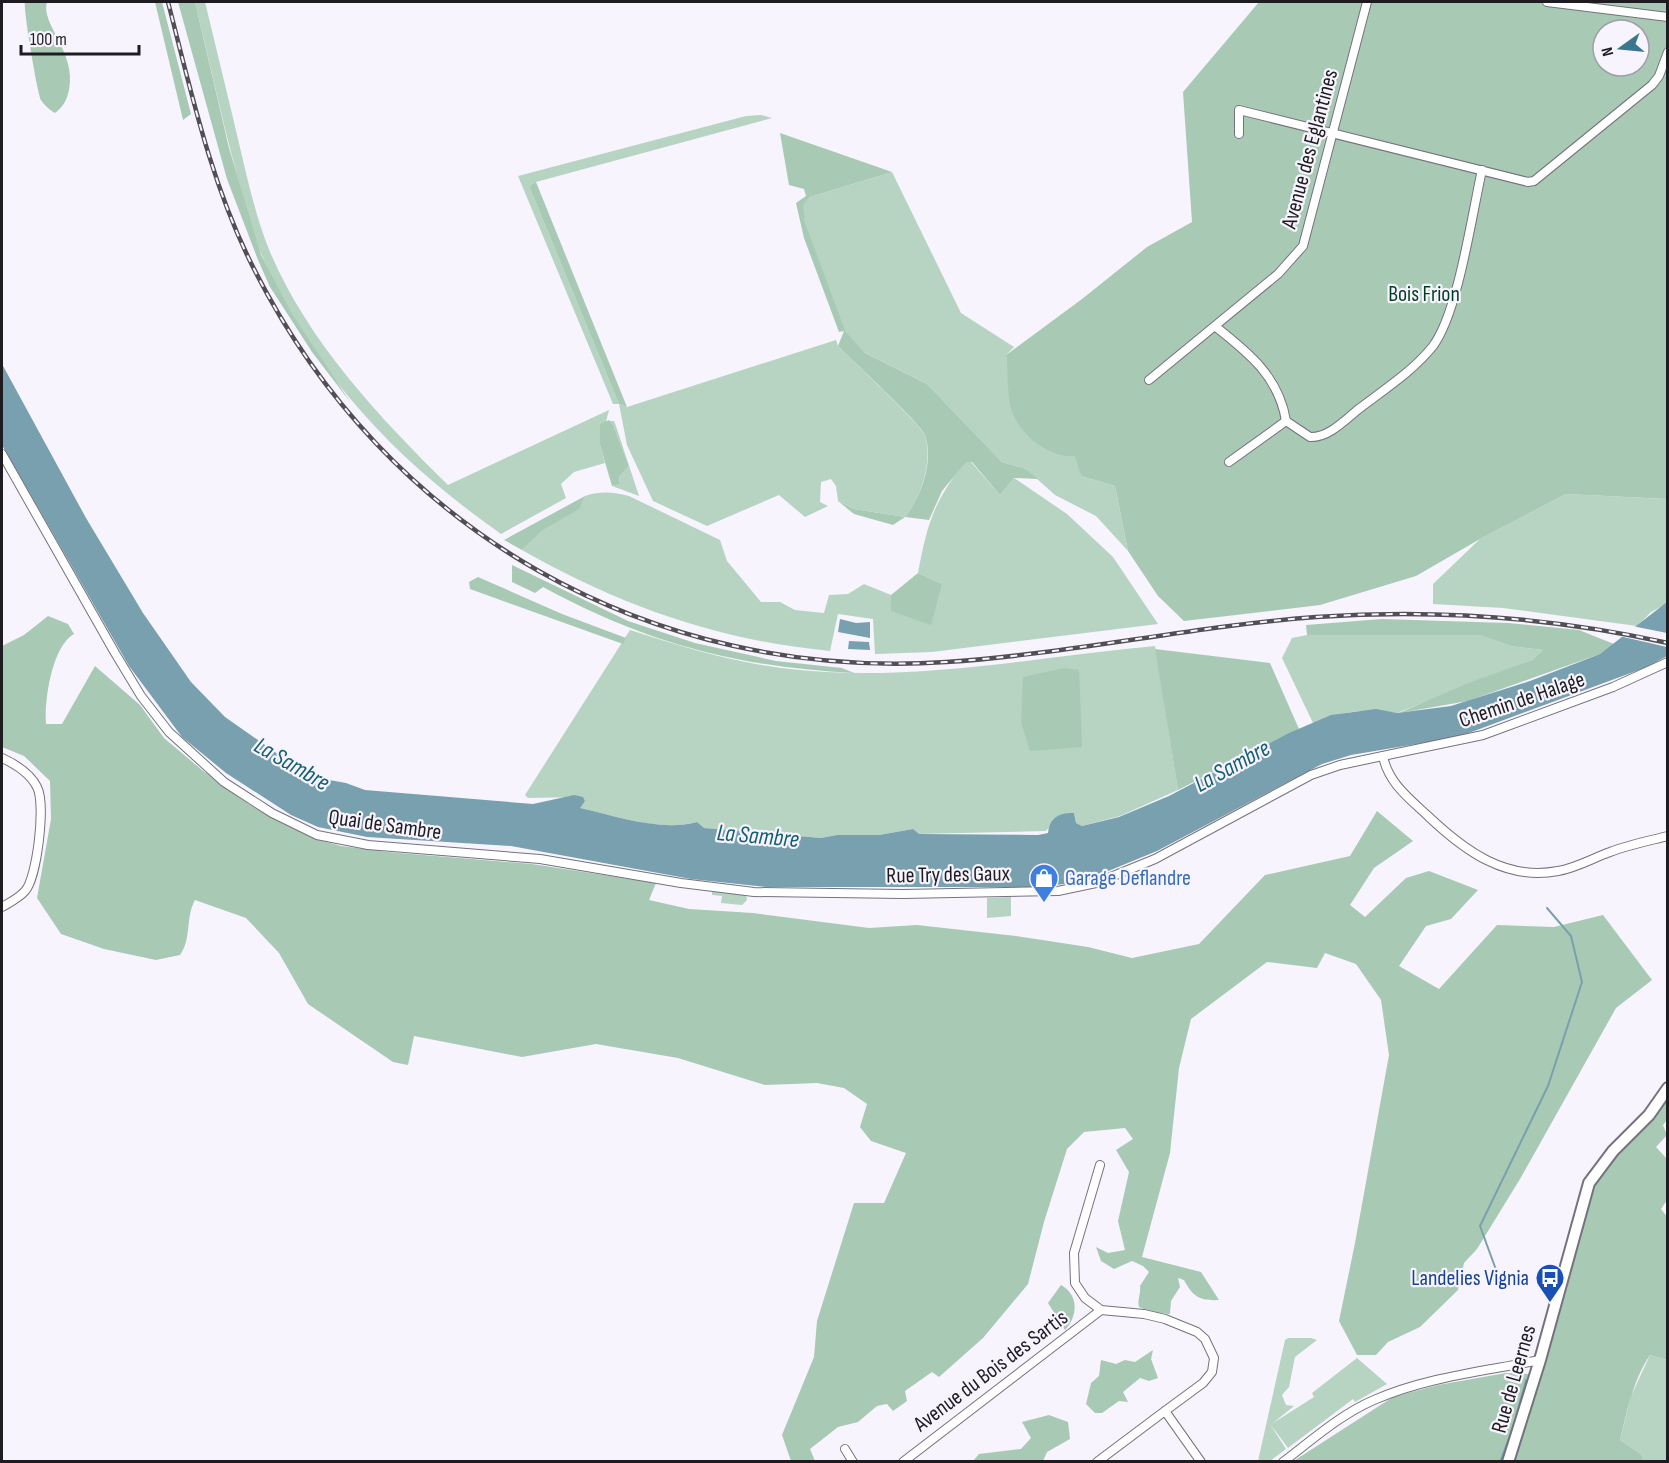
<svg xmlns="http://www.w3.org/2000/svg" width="1669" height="1463" viewBox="0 0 1669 1463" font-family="'Sofia Sans Condensed',sans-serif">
	<rect width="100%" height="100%" fill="#f7f4fe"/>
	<!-- green -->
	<g fill="#b6d4c1">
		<path d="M 195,2 L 205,2 C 216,47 227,93 238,139 C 247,177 255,215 270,252 C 309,343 379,417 448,485 L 609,410 L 600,445 L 605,463 L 574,472 L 561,484 L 566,498 L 501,534 C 396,460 314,375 262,256 C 254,238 250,218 244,200 C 225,134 211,68 195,2 Z"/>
		<path d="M 761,115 L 772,118 L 536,182 L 529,186 L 619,404 L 627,407 L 836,340 L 838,346 C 851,359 922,426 925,435 C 933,462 921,497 905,517 L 854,509 L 838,501 L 836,486 L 831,479 L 821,482 L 820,502 L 828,506 L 805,517 L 779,495 L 707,526 L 653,501 L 627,445 L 619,404 L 613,404 L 518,176 L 746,116 Z"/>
		<polygon points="892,172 961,313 1014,347 1006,355 1012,410 1023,428 1076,456 1081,476 1115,486 1128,551 1096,516 1055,495 1026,469 1002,462 927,384 865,353 844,331 805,222 802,205 810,197"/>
		<polygon points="609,421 614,421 616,426 639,496 612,486 620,484 619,477 629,466 614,427"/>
		<path d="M 971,462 L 1000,495 L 1014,478 L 1067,514 L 1113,557 L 1158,624 L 932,652 L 875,654 L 873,619 L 838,614 L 830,651 C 717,640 621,606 522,550 L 542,531 L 578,509 L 585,496 C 601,491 613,492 629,496 L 720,540 L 727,561 L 761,602 L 780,602 L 795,610 L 824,613 L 829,595 L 848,594 L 864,584 L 891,595 L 891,611 L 942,584 L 918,573 C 927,525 933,503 964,463 Z"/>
		<polygon points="1566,494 1667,499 1666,604 1651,612 1637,626 1503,608 1433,604 1433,584 1480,539"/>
		<path d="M 630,630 C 683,647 735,663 790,669 C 908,683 1037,657 1155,646 L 1178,790 L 1120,816 L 1082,826 L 1076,823 L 1074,813 C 1059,812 1055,820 1046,831 L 918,834 L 913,829 L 879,835 L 837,835 L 821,838 L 703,828 L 697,822 C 661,832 615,816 580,808 L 578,804 L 585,801 L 582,797 L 528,798 L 525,795 Z"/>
		<path d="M 1478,634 L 1511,646 L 1543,650 L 1532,660 L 1397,713 C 1368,708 1340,711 1313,723 L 1282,658 L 1292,638 L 1307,635 Z"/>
		<polygon points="712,891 746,895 747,900 742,905 721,903 722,896 712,895"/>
		<polygon points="1011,897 1011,916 987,918 987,898"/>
		<polygon points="1288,1338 1311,1338 1317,1340 1295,1357 1289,1387 1282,1395 1286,1405 1294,1406 1273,1423 1314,1397 1312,1393 1357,1358 1387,1384 1355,1402 1353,1399 1288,1448 1270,1424 1286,1449 1270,1461 1258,1461 1285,1340"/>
		<polygon points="1650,1355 1667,1360 1667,1461 1644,1461 1641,1454 1620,1440 1631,1396"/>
	</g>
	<!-- forest -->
	<g fill="#a8c9b4" fill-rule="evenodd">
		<path d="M 25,2 L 47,2 C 40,24 77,52 69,90 C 67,100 63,107 55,113 C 50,110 44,105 41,100 C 37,91 23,8 25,2 Z"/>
		<polygon points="155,2 162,2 191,114 183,120"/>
		<polygon points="178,2 195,2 229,148 261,255 292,314 351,403 312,352 270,287 258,260 227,179"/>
		<path d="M 1259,2 L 1667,2 L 1667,499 L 1566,494 L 1480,539 L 1416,576 L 1320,605 L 1184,621 L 1158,596 L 1128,551 L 1115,486 L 1081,476 L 1075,456 C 1050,459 1018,434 1011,408 C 1007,391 1008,372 1006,355 L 1082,299 L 1147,247 L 1192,222 L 1183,92 ZM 1603,30 L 1639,30 L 1639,66 L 1603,66 Z"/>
		<path d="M 780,133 L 892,172 L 810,197 L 803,205 L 805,222 L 845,331 L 865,353 L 927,384 L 1002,462 L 1026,469 L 1038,479 L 1014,478 L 1000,495 L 972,462 L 965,463 L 942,491 L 929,520 L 905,517 L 893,525 L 854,514 L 838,501 L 854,509 L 905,517 C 921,497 934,462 925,435 C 922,425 851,359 838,346 L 844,331 L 839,332 L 804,238 L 796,203 L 806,196 L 804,189 L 789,185 Z"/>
		<polygon points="536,182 627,407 619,404 529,186"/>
		<polygon points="609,420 614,427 629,466 619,477 620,484 612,486 600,445 600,424"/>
		<polygon points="585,496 579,509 542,531 522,550 504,540"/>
		<path d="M 512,565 L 628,621 L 695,643 L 776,661 L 842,668 L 854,673 C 737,667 646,643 543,587 L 535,593 L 512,582 Z"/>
		<polygon points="918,573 942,584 931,625 891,611 891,595"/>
		<polygon points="478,577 562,614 626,638 623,644 470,589 469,582"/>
		<path d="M 48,616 L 68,624 L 74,634 C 52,646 44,701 46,724 L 62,724 L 95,666 L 140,705 L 164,738 L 202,770 L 249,804 L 316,839 L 341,846 L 388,852 L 532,864 L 656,883 L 649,900 L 689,909 L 753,913 L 869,928 L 917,925 L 1016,936 L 1088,947 L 1132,958 L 1199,944 L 1265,875 L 1350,856 L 1377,811 L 1413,841 L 1374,868 L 1350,905 L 1365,917 L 1406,878 L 1429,871 L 1478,890 L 1451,919 L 1426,926 L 1399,966 L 1439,989 L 1497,925 L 1554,927 L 1603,915 L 1652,980 L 1616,1008 L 1520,1179 L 1477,1249 L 1464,1263 L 1458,1290 L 1420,1327 L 1388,1342 L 1376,1355 L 1357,1355 L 1339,1321 L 1355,1243 L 1389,1055 L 1381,1000 L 1356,964 L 1325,953 L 1317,968 L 1267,962 L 1191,1019 L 1179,1068 L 1170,1153 L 1142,1257 L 1201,1272 L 1219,1300 C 1200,1301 1193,1297 1184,1280 L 1178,1278 L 1180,1287 L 1171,1301 L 1170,1314 L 1154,1313 L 1139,1307 C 1137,1300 1141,1294 1140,1286 L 1149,1272 L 1143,1266 L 1132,1261 L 1114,1269 L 1101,1261 L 1096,1247 L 1108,1253 L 1125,1250 L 1118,1221 L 1129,1172 L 1116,1150 L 1133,1139 L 1125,1128 L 1084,1132 L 1067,1149 L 1044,1222 L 1028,1284 L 983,1338 L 939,1377 L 932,1372 L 905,1391 L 907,1401 L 893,1411 L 887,1404 L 877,1406 L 858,1422 L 838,1427 L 810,1449 L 815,1461 L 791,1461 L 782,1435 L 814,1357 L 817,1321 L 854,1203 L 884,1203 L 906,1153 L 871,1141 L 860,1127 L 867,1104 L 844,1088 L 817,1083 L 765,1085 L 678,1058 L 596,1044 L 522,1057 L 414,1036 L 408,1065 L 393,1062 L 308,1004 L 279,953 L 246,918 L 195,900 C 185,918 192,938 180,955 L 156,960 L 104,949 L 61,934 L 37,898 L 51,819 L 50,781 L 24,756 L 2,747 L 2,646 L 24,635 Z"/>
		<polygon points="1382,619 1508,623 1579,630 1614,644 1600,654 1468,701 1399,713 1466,684 1532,660 1543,650 1511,646 1480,635 1307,635 1306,625"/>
		<polygon points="1155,649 1270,663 1299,729 1178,790"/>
		<polygon points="1064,668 1079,670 1082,747 1030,751 1021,722 1023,677"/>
		<path d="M 1667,1098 L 1667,1120 L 1663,1125 L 1667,1135 L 1656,1147 L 1667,1159 L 1667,1200 L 1661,1209 L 1668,1218 L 1667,1360 L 1650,1355 C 1633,1380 1627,1412 1620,1440 L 1641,1454 L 1644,1461 L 1514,1462 L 1536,1393 L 1594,1184 L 1617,1155 L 1652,1120 Z"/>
		<path d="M 1061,1285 C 1079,1295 1078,1316 1065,1330 L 1048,1303 Z"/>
		<polygon points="1153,1350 1151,1359 1158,1378 1149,1381 1140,1378 1123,1392 1128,1402 1119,1401 1102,1413 1095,1413 1086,1404 1091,1383 1099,1376 1101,1360 1116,1364 1125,1360 1135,1362"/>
		<polygon points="1506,1373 1530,1374 1502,1461 1292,1462 1393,1397 1438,1385"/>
		<polygon points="1049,1415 1068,1422 1070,1439 1047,1452 1043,1461 973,1461 979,1454 1021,1449 1031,1438 1022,1422"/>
	</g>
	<!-- water -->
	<g fill="#79a0ae">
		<path d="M 2,364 L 86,518 L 143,613 L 191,682 L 225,717 L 282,757 L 324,779 L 346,783 L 365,790 L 533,804 L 574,795 L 583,797 L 585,801 L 580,808 C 616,816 661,832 697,822 L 704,828 L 821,838 L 837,835 L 879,835 L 913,829 L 919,834 L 1038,835 L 1048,833 C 1049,819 1058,812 1074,813 L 1076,823 L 1082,826 L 1119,817 L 1169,796 L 1289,733 L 1331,715 L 1376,709 L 1397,713 L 1451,706 L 1530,681 L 1600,654 L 1667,602 L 1667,656 L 1647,667 L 1458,737 L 1351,755 L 1322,764 L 1157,851 L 1084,881 L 1042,887 L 766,887 L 691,879 L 511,846 L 367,837 L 318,827 L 291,815 L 226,773 L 182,737 L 129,666 L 2,445 Z"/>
		<polygon points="840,619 856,623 870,622 870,638 838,632"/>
		<polygon points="849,641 869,642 870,650 848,649"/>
	</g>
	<!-- pier -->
	<polygon fill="#f7f4fe" points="1632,626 1667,633 1667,647 1619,636"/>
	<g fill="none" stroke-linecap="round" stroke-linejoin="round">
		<!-- stream -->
		<g stroke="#79a0ae" stroke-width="2">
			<polyline points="1495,1267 1480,1226 1548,1086 1582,982 1571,936 1547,908"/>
			<polyline points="1500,1462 1513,1428 1526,1380"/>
		</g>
		<!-- street casing -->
		<g stroke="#76717f" stroke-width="10">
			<g id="street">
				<polyline points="1547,2 1668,17"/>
				<polyline points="1239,134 1239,110 1528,182 1534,181 1652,85 1659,76 1668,52"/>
				<path d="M 1216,327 C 1249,353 1279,377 1286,421"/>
				<polyline points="1149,380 1278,274 1303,246 1367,2"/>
				<path d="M 1286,421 L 1310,437 C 1329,438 1346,419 1360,408 C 1385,389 1413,371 1433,346 C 1458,313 1472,214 1482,170"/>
				<polyline points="2,454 115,653 141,696 169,732 224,782 272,813 317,835 368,845 540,859 681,883 754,892 903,894 1058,891 1096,883 1155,859 1311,775 1340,765 1483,735 1613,687 1668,662"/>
				<polyline points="1229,462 1286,421"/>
				<path d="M 1383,756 C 1388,783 1410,799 1429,817 C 1465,851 1506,881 1558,871 C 1576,868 1593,858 1610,852 C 1628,845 1648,841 1668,836"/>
				<path d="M 2,758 C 15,764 30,773 37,787 C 46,804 37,878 25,891 C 19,898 9,903 2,907"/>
				<polyline points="1100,1165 1074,1253 1075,1283 1085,1298 1101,1310 1144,1314 1165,1319 1197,1332 1205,1339 1214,1358 1212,1372 1203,1383 1165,1411 1201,1462"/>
				<polyline points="845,1449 853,1462"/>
				<polyline points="903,1462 1101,1310"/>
				<polyline points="1097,1462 1165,1411"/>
				<path d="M 1283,1462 C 1312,1440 1341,1414 1374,1400 C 1426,1377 1486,1371 1540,1360"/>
			</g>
		</g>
		<!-- secondary casing -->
		<g stroke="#76717f" stroke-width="14">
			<polyline id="secondary" points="1508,1462 1540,1360 1589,1183 1613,1151 1649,1115 1668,1088"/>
		</g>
		<!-- street -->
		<use href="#street" stroke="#fff" stroke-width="8"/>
		<!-- secondary -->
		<use href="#secondary" stroke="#fff" stroke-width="10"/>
		<!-- rail casing -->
		<g stroke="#514e54" stroke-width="4.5">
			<path id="rail" d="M 168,2 C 191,91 211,184 253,267 C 386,532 651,681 946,662 C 1070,654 1192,626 1316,617 C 1434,609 1552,617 1668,643"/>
		</g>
		<!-- rail -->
		<use href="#rail" stroke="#f7f4fe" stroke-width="2" stroke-dasharray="7" stroke-linecap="butt"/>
	</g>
	<!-- icons -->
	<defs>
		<g id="shop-pin" transform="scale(1.5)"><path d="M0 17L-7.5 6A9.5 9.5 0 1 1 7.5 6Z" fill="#3f7fe0" stroke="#f7f4fe"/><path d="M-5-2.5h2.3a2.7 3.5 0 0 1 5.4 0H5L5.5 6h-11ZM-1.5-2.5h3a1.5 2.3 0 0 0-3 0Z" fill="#fff"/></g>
		<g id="bus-pin" transform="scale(1.5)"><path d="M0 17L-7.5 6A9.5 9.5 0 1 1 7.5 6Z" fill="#1a4fb4" stroke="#f7f4fe"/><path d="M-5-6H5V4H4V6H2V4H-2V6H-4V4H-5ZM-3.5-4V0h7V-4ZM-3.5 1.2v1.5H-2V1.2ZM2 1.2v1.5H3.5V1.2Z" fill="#fff"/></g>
	</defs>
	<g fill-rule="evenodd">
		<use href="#shop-pin" x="1044" y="878"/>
		<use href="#bus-pin" x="1550" y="1278"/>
	</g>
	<g text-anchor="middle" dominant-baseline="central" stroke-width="4.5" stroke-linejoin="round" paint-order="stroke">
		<!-- street labels -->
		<g font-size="22" fill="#1e1c21" stroke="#f7f4fe">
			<text transform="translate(1310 149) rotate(-75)">Avenue des Eglantines</text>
			<text transform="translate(1522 700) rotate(-19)">Chemin de Halage</text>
			<text transform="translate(385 825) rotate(8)">Quai de Sambre</text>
			<text transform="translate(948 875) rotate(-1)">Rue Try des Gaux</text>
			<text transform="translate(991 1371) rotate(-37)">Avenue du Bois des Sartis</text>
			<text transform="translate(1514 1379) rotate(-74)">Rue de Leernes</text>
		</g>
		<!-- park labels -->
		<g font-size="22" fill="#003e22" stroke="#f7f4fe">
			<text x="1424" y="294">Bois Frion</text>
		</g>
		<!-- shop labels -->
		<g font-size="22" fill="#366cbe" stroke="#f7f4fe" text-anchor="start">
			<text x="1065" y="878">Garage Deflandre</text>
		</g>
		<!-- transit labels -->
		<g font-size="22" fill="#164399" stroke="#f7f4fe" text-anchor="end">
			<text x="1529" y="1278">Landelies Vignia</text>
		</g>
		<!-- water labels -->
		<g font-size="24" font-style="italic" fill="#145f75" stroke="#f7f4fe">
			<text transform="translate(292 764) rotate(30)">La Sambre</text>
			<text transform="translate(1232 766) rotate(-29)">La Sambre</text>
			<text transform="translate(758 836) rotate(5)">La Sambre</text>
		</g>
	</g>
	<!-- border -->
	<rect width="1669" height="1463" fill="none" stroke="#1e1c21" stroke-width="6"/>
	<!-- north arrow -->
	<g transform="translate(1621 48) rotate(255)"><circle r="28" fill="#f7f4fe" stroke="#a09ea6" stroke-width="1.5"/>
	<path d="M0-4.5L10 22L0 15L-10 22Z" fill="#3b768e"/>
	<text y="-9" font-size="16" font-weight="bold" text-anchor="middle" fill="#1e1c21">N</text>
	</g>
	<!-- scale -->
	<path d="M21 45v9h118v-9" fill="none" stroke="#1e1c21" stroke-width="3"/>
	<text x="30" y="45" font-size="18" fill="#1e1c21" stroke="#f7f4fe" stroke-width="4.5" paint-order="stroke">100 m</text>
</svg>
